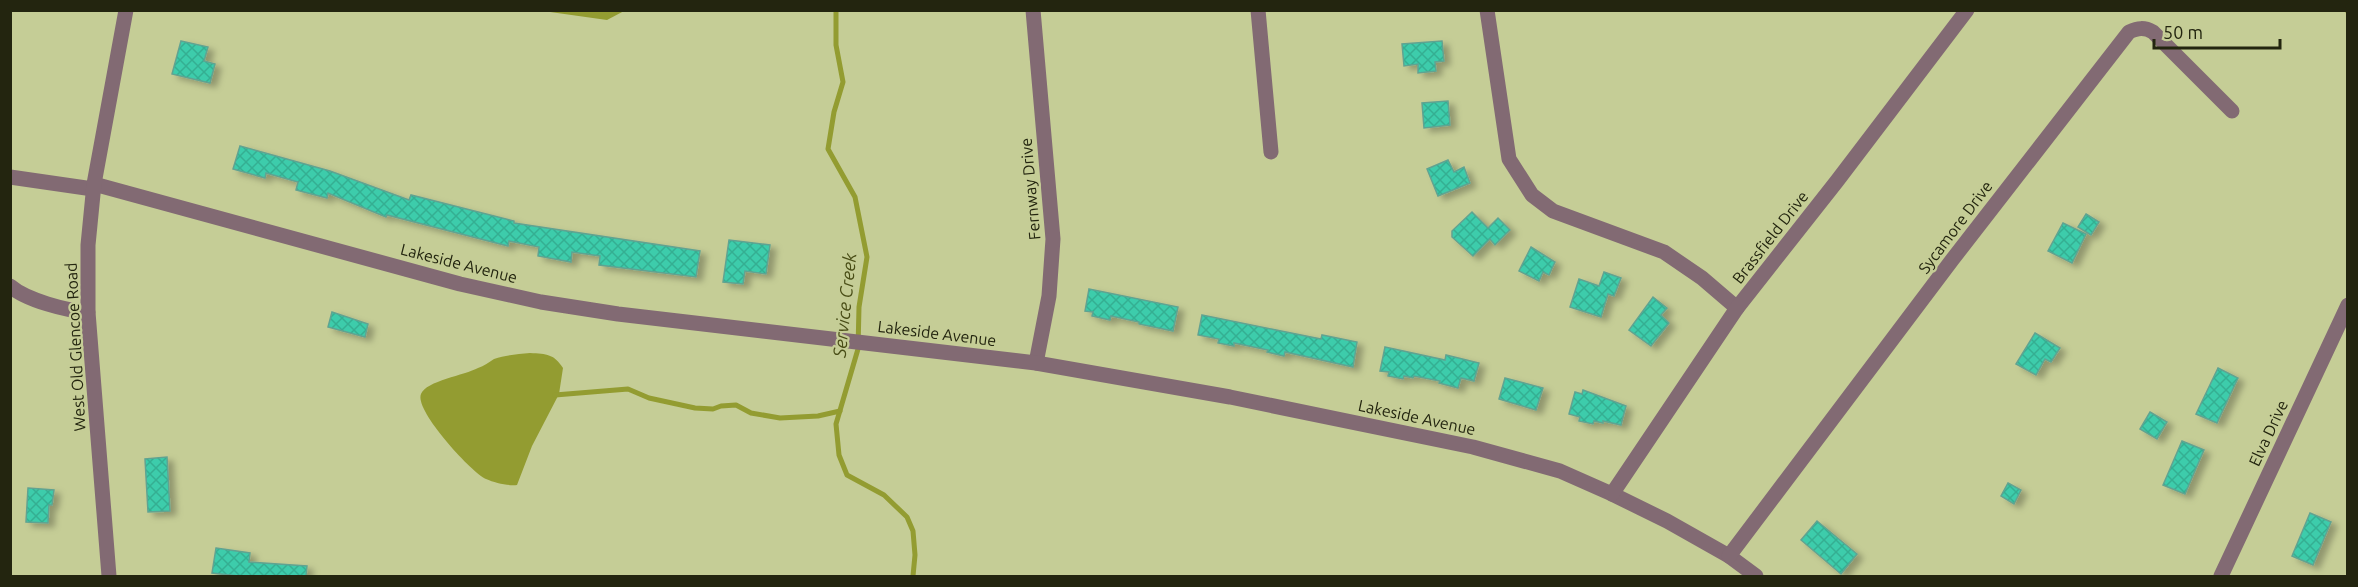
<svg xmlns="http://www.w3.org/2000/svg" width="2358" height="587" viewBox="0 0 2358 587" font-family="Ubuntu,sans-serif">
	<defs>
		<pattern id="building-cross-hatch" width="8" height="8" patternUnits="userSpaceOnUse" patternTransform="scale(1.5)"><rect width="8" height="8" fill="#3cccab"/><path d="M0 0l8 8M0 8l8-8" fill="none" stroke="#34af92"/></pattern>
		<filter id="shadow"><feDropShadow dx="6" dy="4" stdDeviation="3" flood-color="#0004"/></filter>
	</defs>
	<rect width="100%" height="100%" fill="#c5cd96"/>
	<!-- water -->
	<g fill="#939c31">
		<polygon points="543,11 624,11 607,20"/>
		<path d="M 530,353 C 547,354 554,354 563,368 L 559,394 L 532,446 L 517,485 C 508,486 495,483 486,479 C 471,472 414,410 421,394 C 426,381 465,375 478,368 C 484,366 489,362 494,359 C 506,355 518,354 530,353 Z"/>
	</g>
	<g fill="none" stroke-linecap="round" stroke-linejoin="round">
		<!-- stream -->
		<g stroke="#939c31" stroke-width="5">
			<polyline points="836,10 836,45 843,82 834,112 828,149 855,197 867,257 859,307 858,349 836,424 839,455 847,475 884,495 907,517 913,531 915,555 913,576"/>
			<polyline points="2347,10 2348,12"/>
			<polyline points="555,395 628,389 649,398 695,408 713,409 721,406 736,405 751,413 780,418 818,416 840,411"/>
		</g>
	</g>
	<!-- building -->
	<g fill="url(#building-cross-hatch)" stroke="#61a391" stroke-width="1.5" filter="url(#shadow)">
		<polygon points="181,41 208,47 204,61 215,64 210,83 172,74"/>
		<polygon points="1442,41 1444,61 1435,62 1436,71 1418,73 1418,64 1404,66 1402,44"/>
		<polygon points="1448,101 1450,125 1424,128 1422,103"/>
		<polygon points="240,146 330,171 409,200 411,195 514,221 514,223 700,251 696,277 599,265 600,256 572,252 571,262 538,256 539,247 509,241 508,246 387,215 386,217 328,193 327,198 296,190 298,182 266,173 265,178 233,169"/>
		<polygon points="1448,160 1454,172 1464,167 1470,183 1438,196 1427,169"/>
		<polygon points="1472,212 1488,228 1498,218 1510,230 1495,245 1490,239 1473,256 1452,237 1452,231"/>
		<polygon points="2086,214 2099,222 2091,235 2078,227"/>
		<polygon points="2063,223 2086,234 2072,263 2048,251"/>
		<polygon points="729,240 770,245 766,274 745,271 743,284 723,282"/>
		<polygon points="1531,247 1555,262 1549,275 1543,272 1539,281 1519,271"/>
		<polygon points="1604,272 1621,278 1614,296 1608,294 1601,317 1570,307 1579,279 1599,286"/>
		<polygon points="1089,289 1178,307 1173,331 1139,324 1139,322 1111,316 1110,320 1092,316 1093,312 1085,311"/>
		<polygon points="1653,297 1667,308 1661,315 1669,323 1651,346 1629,330"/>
		<polygon points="332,312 368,324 365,337 328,327"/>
		<polygon points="1202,315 1321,339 1322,335 1357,342 1353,367 1285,352 1284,356 1267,352 1268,350 1234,343 1234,346 1218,343 1219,339 1198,335"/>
		<polygon points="2035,333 2060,348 2051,362 2045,359 2036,375 2016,364"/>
		<polygon points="1385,347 1445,360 1446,355 1479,363 1474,381 1461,378 1458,388 1439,383 1440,381 1414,376 1413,378 1404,376 1403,379 1388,376 1389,372 1380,371"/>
		<polygon points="2218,368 2238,378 2217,423 2196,414"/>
		<polygon points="1505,378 1543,388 1536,410 1499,399"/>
		<polygon points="1583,390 1626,406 1621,425 1603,421 1603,423 1594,421 1593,424 1579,421 1580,417 1569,414 1575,392 1582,394"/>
		<polygon points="2150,412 2167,422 2157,439 2140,429"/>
		<polygon points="2182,441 2204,450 2185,494 2163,485"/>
		<polygon points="167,457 170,511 148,512 145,459"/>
		<polygon points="2008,483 2021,490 2014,504 2001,496"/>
		<polygon points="28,488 54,490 52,505 49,505 48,523 26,522"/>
		<polygon points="2310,513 2331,522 2313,565 2292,556"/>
		<polygon points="1817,521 1857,554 1841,574 1801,540"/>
		<polygon points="216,548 250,553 249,562 307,566 306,576 238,576 212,573"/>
	</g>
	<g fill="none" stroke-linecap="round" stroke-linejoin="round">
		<!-- minor -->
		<g stroke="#826a73" stroke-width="15">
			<polyline points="1033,10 1053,239 1049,296 1036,363"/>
			<polyline points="1258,10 1271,152"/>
			<polyline points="1487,10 1509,159 1532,195 1553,211 1664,252 1702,278 1737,308"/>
			<polyline points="10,177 93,189"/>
			<polyline points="94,184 460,284 541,302 618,314 1036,363 1230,397 1473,447 1560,471 1612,494 1667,521 1729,556 1756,576"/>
			<path d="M 10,286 C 26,300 67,311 88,312"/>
			<polyline points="1612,494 1737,308 1837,181 1967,10"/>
			<path d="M 1729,556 L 1952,260 L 2129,32 C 2138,28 2144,27 2153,32 L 2232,111"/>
			<polyline points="109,576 88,312 88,245 94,184 126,10"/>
			<polyline points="2221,576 2348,305"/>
		</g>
	</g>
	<g text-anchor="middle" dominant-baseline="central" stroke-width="4.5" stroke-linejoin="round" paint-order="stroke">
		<!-- street labels -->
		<g font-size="16" fill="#23250f" stroke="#c5cd96">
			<text transform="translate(1030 189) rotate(-95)">Fernway Drive</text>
			<text transform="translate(1955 227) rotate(-53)">Sycamore Drive</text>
			<text transform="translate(1770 237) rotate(-52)">Brassfield Drive</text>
			<text transform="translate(459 263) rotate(14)">Lakeside Avenue</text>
			<text transform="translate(937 333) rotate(7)">Lakeside Avenue</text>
			<text transform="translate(75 347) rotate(-93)">West Old Glencoe Road</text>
			<text transform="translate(1417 417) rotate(12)">Lakeside Avenue</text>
			<text transform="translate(2268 433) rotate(-65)">Elva Drive</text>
		</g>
		<!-- water labels -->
		<g font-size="18" font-style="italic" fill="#494d16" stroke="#c5cd96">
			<text transform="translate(844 305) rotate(-84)">Service Creek</text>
		</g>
	</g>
	<!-- border -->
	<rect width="2358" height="587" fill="none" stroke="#23250f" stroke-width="24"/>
	<!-- scale -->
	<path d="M2154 39v9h126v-9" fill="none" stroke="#23250f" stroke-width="3"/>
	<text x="2163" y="39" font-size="18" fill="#23250f" stroke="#c5cd96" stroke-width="4.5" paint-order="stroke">50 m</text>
</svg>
